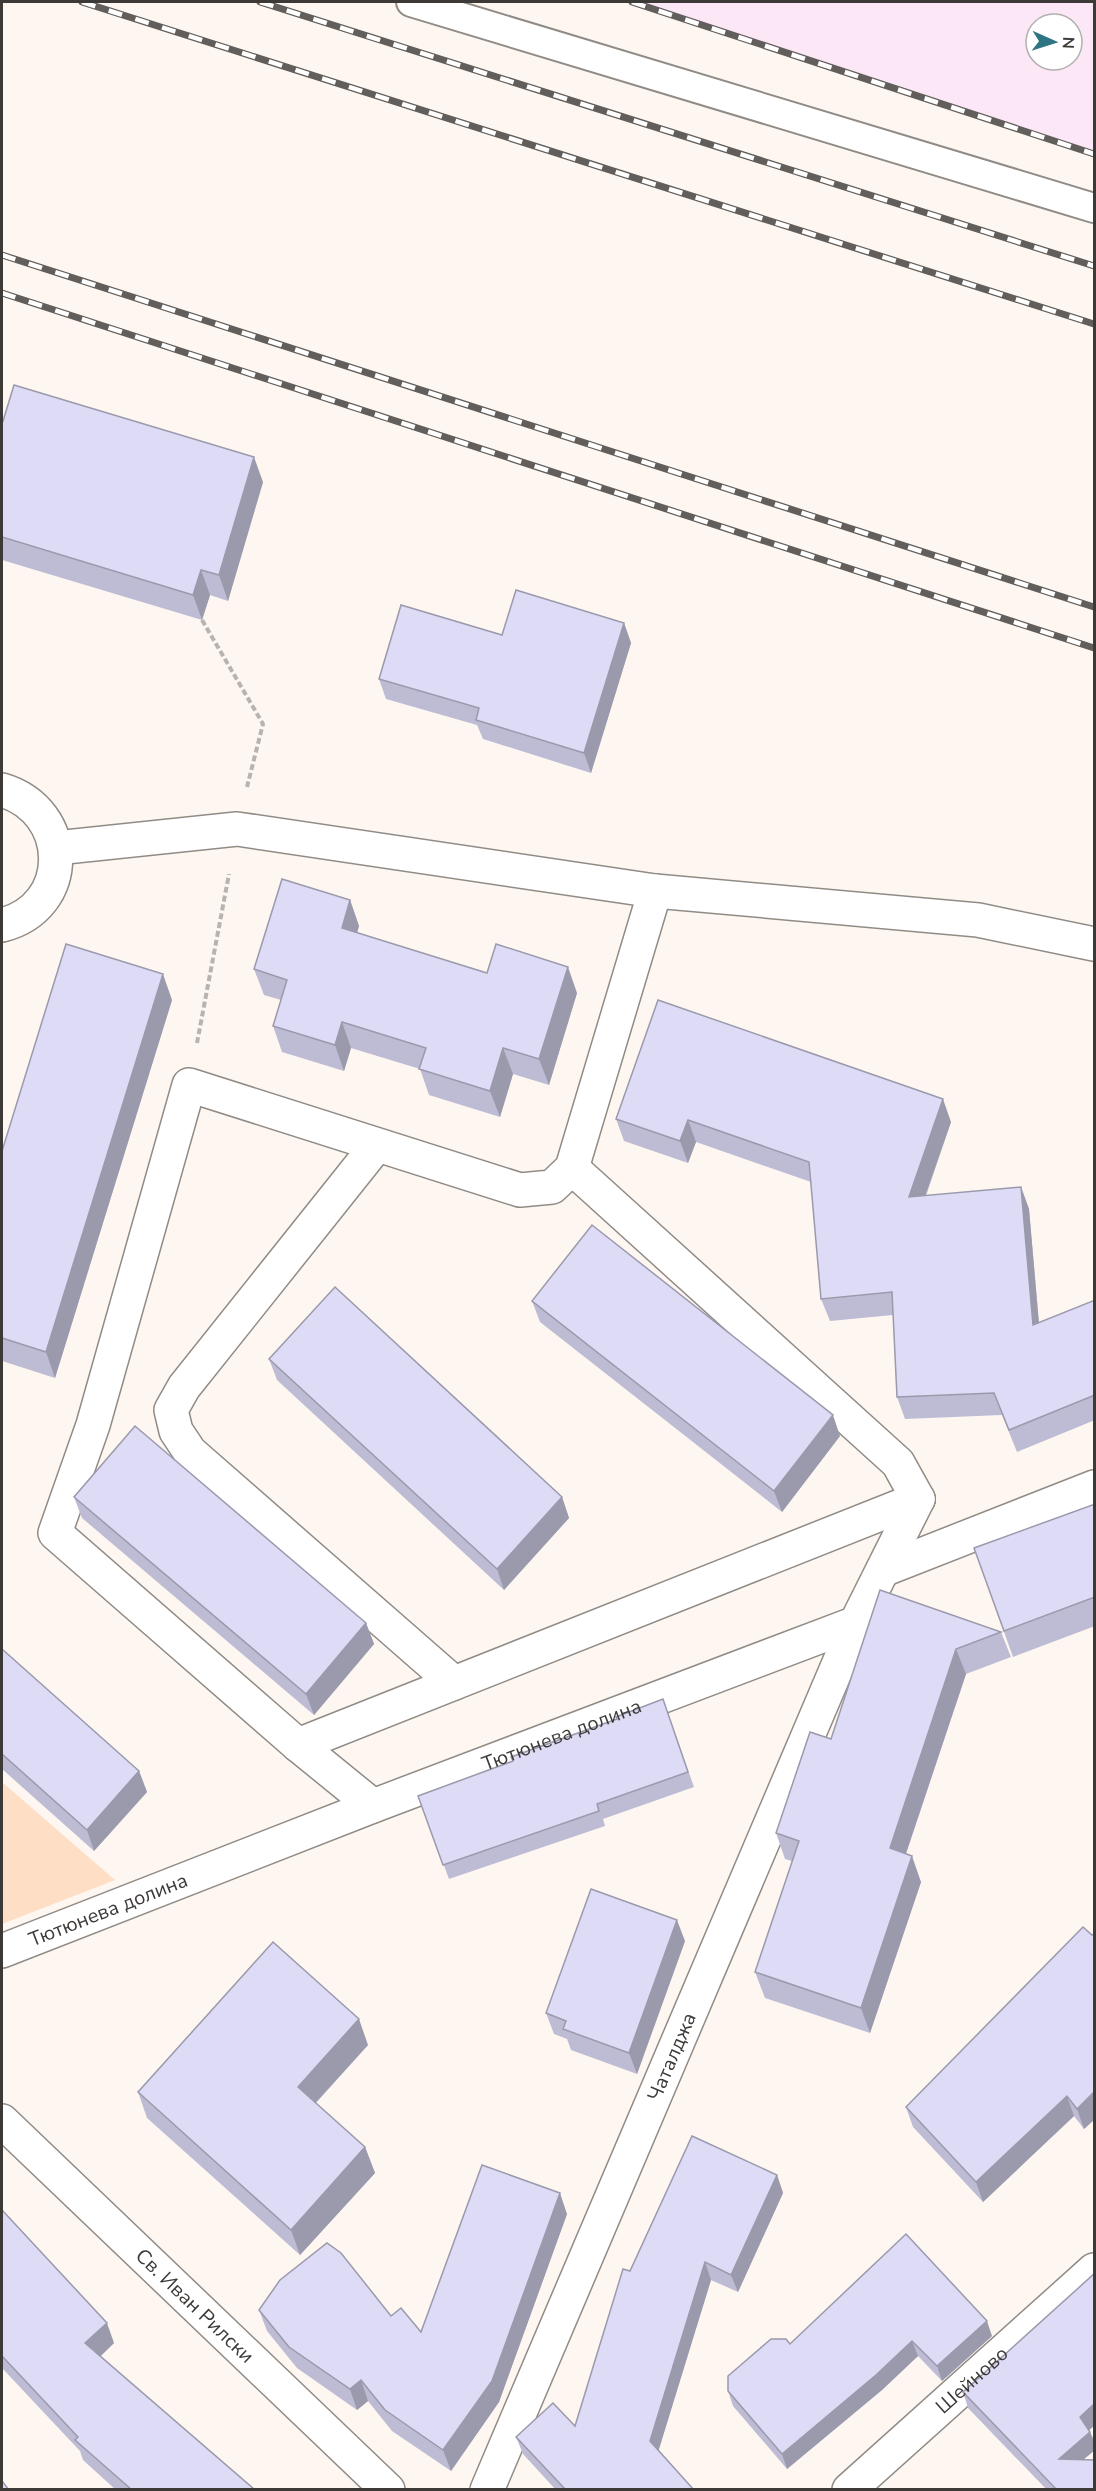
<svg xmlns="http://www.w3.org/2000/svg" width="1096" height="2491" viewBox="0 0 1096 2491" font-family="'Nunito Sans',sans-serif">
	<rect width="100%" height="100%" fill="#fef7f1"/>
	<!-- industrial -->
	<path fill="#fce7f6" fill-rule="evenodd" d="M 632,2 L 1094,2 L 1094,154 ZM 1036,24 L 1072,24 L 1072,60 L 1036,60 Z"/>
	<!-- green -->
	<polygon fill="#fedec4" points="2,1782 115,1880 2,1924"/>
	<g fill="none" stroke-linecap="round" stroke-linejoin="round">
		<!-- service casing -->
		<g stroke="#918b86" stroke-width="32">
			<polyline id="service" points="411,2 1094,208"/>
		</g>
		<!-- minor casing -->
		<g stroke="#918b86" stroke-width="36">
			<g id="minor">
				<path d="M 2,790 C 73,811 74,907 2,925"/>
				<polyline points="56,848 237,829 655,891 978,920 1094,944"/>
				<polyline points="377,1145 184,1387 171,1410 176,1431 190,1452 454,1683"/>
				<polyline points="572,1168 898,1463 918,1499"/>
				<polyline points="883,1570 1094,1487"/>
				<polyline points="298,1745 918,1499"/>
				<polyline points="373,1806 298,1745 55,1533 93,1425 189,1085 520,1190 552,1187 572,1168 655,891"/>
				<path id="s1" d="M 2,1951 L 373,1806 L 856,1623 L 918,1499"/>
				<path id="s2" d="M 487,2490 L 856,1623"/>
				<path id="s3" d="M 849,2490 L 1094,2270"/>
			</g>
		</g>
		<!-- tertiary casing -->
		<g stroke="#918b86" stroke-width="36">
			<g id="tertiary">
				<path id="s4" d="M 2,2121 L 388,2490"/>
			</g>
		</g>
		<!-- path -->
		<g stroke="#b8b3ae" stroke-width="4" stroke-dasharray="6 3" stroke-linecap="butt">
			<polyline points="202,620 263,724 247,787"/>
			<polyline points="197,1043 229,874"/>
		</g>
		<!-- service -->
		<use href="#service" stroke="#fff" stroke-width="28"/>
		<!-- minor -->
		<use href="#minor" stroke="#fff" stroke-width="33"/>
		<!-- tertiary -->
		<use href="#tertiary" stroke="#fff" stroke-width="33"/>
		<!-- rail casing -->
		<g stroke="#625e5b" stroke-width="7">
			<g id="rail">
				<polyline points="82,2 1094,324"/>
				<polyline points="260,2 1094,266"/>
				<polyline points="632,2 1094,154"/>
				<polyline points="2,255 1094,607"/>
				<polyline points="2,293 1094,648"/>
			</g>
		</g>
		<!-- rail -->
		<use href="#rail" stroke="#fff" stroke-width="4.5" stroke-dasharray="14" stroke-linecap="butt"/>
	</g>
	<!-- wall -->
	<g fill="#bebcd4">
		<polygon points="2,420 263,482 228,601 210,595 202,620 2,560"/>
		<polygon points="624,623 631,643 591,773 483,739 477,725 386,699 379,679 502,635"/>
		<polygon points="350,900 359,926 357,933 487,973 577,993 549,1085 513,1074 500,1117 429,1095 420,1069 351,1048 344,1071 282,1052 273,1026 281,1000 264,995 254,969"/>
		<polygon points="172,1000 55,1378 2,1361 2,1151"/>
		<polygon points="616,1119 951,1122 926,1196 1021,1187 1029,1209 1039,1323 1095,1300 1095,1420 1017,1452 1002,1415 905,1419 897,1397 893,1315 830,1321 821,1299 811,1182 696,1142 688,1163 624,1141"/>
		<polygon points="532,1301 840,1436 782,1512 540,1322"/>
		<polygon points="269,1359 562,1497 569,1518 504,1590 277,1380"/>
		<polygon points="74,1497 366,1623 374,1644 314,1715 82,1518"/>
		<polygon points="1095,1504 1095,1626 1013,1657 974,1548"/>
		<polygon points="880,1590 1001,1632 1011,1657 966,1674 906,1854 921,1882 870,2033 765,1998 755,1972 792,1861 785,1859 776,1833 831,1739"/>
		<polygon points="2,1649 139,1771 147,1792 94,1851 2,1769"/>
		<polygon points="663,1699 694,1787 603,1819 605,1826 449,1879 418,1796 513,1761 617,1719"/>
		<polygon points="1095,1933 1095,2119 1084,2129 1074,2116 983,2202 913,2127 906,2107"/>
		<polygon points="685,1941 637,2074 571,2050 567,2039 554,2034 546,2013"/>
		<polygon points="368,2045 316,2103 365,2147 375,2173 300,2255 147,2118 138,2092"/>
		<polygon points="777,2175 783,2193 738,2292 711,2280 658,2451 694,2490 556,2490 523,2454 516,2437 575,2426 630,2271"/>
		<polygon points="2,2210 114,2343 101,2356 255,2490 116,2490 83,2460 80,2451 2,2368"/>
		<polygon points="567,2214 499,2402 451,2471 392,2431 368,2401 357,2410 297,2368 267,2331 259,2310 391,2316 421,2332"/>
		<polygon points="992,2336 942,2381 918,2356 882,2390 787,2469 733,2406 728,2391 790,2344"/>
		<polygon points="963,2392 1089,2430 1095,2443 1095,2450 1083,2459 1095,2490 1047,2490 968,2408"/>
	</g>
	<!-- shaded-wall -->
	<g fill="#9b99ac">
		<polygon points="254,457 263,482 228,601 219,575"/>
		<polygon points="201,570 210,595 202,620 193,595"/>
		<polygon points="624,623 631,643 591,773 584,753"/>
		<polygon points="350,900 359,926 351,953 342,928"/>
		<polygon points="568,967 577,993 549,1085 539,1059"/>
		<polygon points="163,974 172,1000 55,1378 46,1352"/>
		<polygon points="342,1022 351,1048 344,1071 335,1045"/>
		<polygon points="503,1048 513,1074 500,1117 490,1091"/>
		<polygon points="943,1099 951,1122 917,1219 909,1197"/>
		<polygon points="688,1120 696,1142 688,1163 680,1141"/>
		<polygon points="1021,1187 1029,1209 1041,1347 1033,1325"/>
		<polygon points="833,1415 840,1436 782,1512 774,1491"/>
		<polygon points="562,1497 569,1518 504,1590 497,1569"/>
		<polygon points="366,1623 374,1644 314,1715 306,1694"/>
		<polygon points="956,1649 966,1674 899,1874 890,1848"/>
		<polygon points="139,1771 147,1792 94,1851 87,1830"/>
		<polygon points="912,1856 921,1882 870,2033 861,2008"/>
		<polygon points="677,1920 685,1941 637,2074 629,2053"/>
		<polygon points="359,2019 368,2045 307,2112 298,2087"/>
		<polygon points="1095,2091 1095,2119 1084,2129 1077,2109"/>
		<polygon points="1067,2096 1074,2116 983,2202 976,2182"/>
		<polygon points="365,2147 375,2173 300,2255 291,2230"/>
		<polygon points="777,2175 783,2193 738,2292 731,2275"/>
		<polygon points="560,2193 567,2214 499,2402 451,2471 443,2450"/>
		<polygon points="705,2262 711,2280 656,2459 650,2441"/>
		<polygon points="987,2321 992,2336 942,2381 937,2366"/>
		<polygon points="107,2323 114,2343 93,2363 85,2343"/>
		<polygon points="912,2341 918,2356 882,2390 787,2469 782,2454"/>
		<polygon points="361,2380 368,2401 357,2410 350,2389"/>
		<polygon points="1095,2403 1095,2425 1086,2433 1080,2417"/>
		<polygon points="1090,2432 1095,2443 1095,2450 1065,2475 1059,2459"/>
	</g>
	<!-- building -->
	<g fill="#dddbf6" stroke="#9b99ac" stroke-width="1.5">
		<polygon points="14,385 254,457 219,575 201,570 193,595 2,537 2,420 3,421"/>
		<polygon points="516,590 624,623 584,753 476,720 479,708 379,679 401,605 502,635"/>
		<polygon points="282,879 350,900 342,928 487,973 496,944 568,967 539,1059 503,1048 490,1091 419,1069 426,1048 342,1022 335,1045 273,1026 287,980 254,969"/>
		<polygon points="66,944 163,974 46,1352 2,1338 2,1151"/>
		<polygon points="658,1000 943,1099 909,1197 1021,1187 1033,1325 1095,1300 1095,1395 1009,1430 994,1393 897,1397 892,1292 821,1299 809,1162 688,1120 680,1141 616,1119"/>
		<polygon points="592,1225 833,1415 774,1491 532,1301"/>
		<polygon points="335,1287 562,1497 497,1569 269,1359"/>
		<polygon points="135,1426 366,1623 306,1694 74,1497"/>
		<polygon points="1095,1504 1095,1597 1004,1631 974,1548"/>
		<polygon points="880,1590 1001,1632 956,1649 890,1848 912,1856 861,2008 755,1972 799,1841 776,1833 810,1732 831,1739"/>
		<polygon points="2,1649 139,1771 87,1830 2,1754"/>
		<polygon points="663,1699 688,1772 597,1804 599,1811 443,1865 418,1796 513,1761 511,1757 617,1719 616,1717"/>
		<polygon points="591,1889 677,1920 629,2053 563,2029 566,2021 546,2013"/>
		<polygon points="1083,1927 1092,1935 1095,1933 1095,2091 1077,2109 1067,2096 976,2182 906,2107"/>
		<polygon points="273,1942 359,2019 298,2087 365,2147 291,2230 138,2092"/>
		<polygon points="692,2136 777,2175 731,2275 705,2262 650,2441 694,2490 566,2490 516,2437 553,2403 575,2426 623,2269 630,2271"/>
		<polygon points="482,2165 560,2193 492,2381 443,2450 385,2410 361,2380 350,2389 289,2347 259,2310 280,2280 327,2243 341,2253 391,2316 401,2308 421,2332"/>
		<polygon points="2,2210 107,2323 85,2343 255,2490 132,2490 75,2440 78,2437 2,2356"/>
		<polygon points="906,2234 987,2321 937,2366 912,2341 876,2375 782,2454 728,2391 728,2376 771,2339 786,2339 790,2344"/>
		<polygon points="1095,2273 1095,2403 1080,2417 1090,2432 1059,2459 1095,2460 1095,2490 1057,2490 963,2392"/>
		<polygon points="2,2481 9,2490 2,2490"/>
	</g>
	<g text-anchor="middle" dominant-baseline="central" stroke-width="4.5" stroke-linejoin="round" paint-order="stroke">
		<!-- street labels -->
		<g font-size="20" fill="#3c3937" stroke="#fff">
			<text stroke="none"><textPath href="#s1" startOffset="600">Тютюнева долина</textPath></text>
			<text stroke="none"><textPath href="#s1" startOffset="114">Тютюнева долина</textPath></text>
			<text stroke="none"><textPath href="#s2" startOffset="471">Чаталджа</textPath></text>
			<text stroke="none"><textPath href="#s4" startOffset="267">Св. Иван Рилски</textPath></text>
			<text stroke="none"><textPath href="#s3" startOffset="165">Шейново</textPath></text>
		</g>
	</g>
	<!-- border -->
	<rect width="1096" height="2491" fill="none" stroke="#3c3937" stroke-width="6"/>
	<!-- north arrow -->
	<g transform="translate(1054 42) rotate(93)"><circle r="28" fill="#ffffff" stroke="#b1b0af" stroke-width="1.5"/>
	<path d="M0-4.5L10 22L0 15L-10 22Z" fill="#2f7483"/>
	<text y="-9" font-size="16" font-weight="bold" text-anchor="middle" fill="#3c3937">N</text>
	</g>
</svg>
